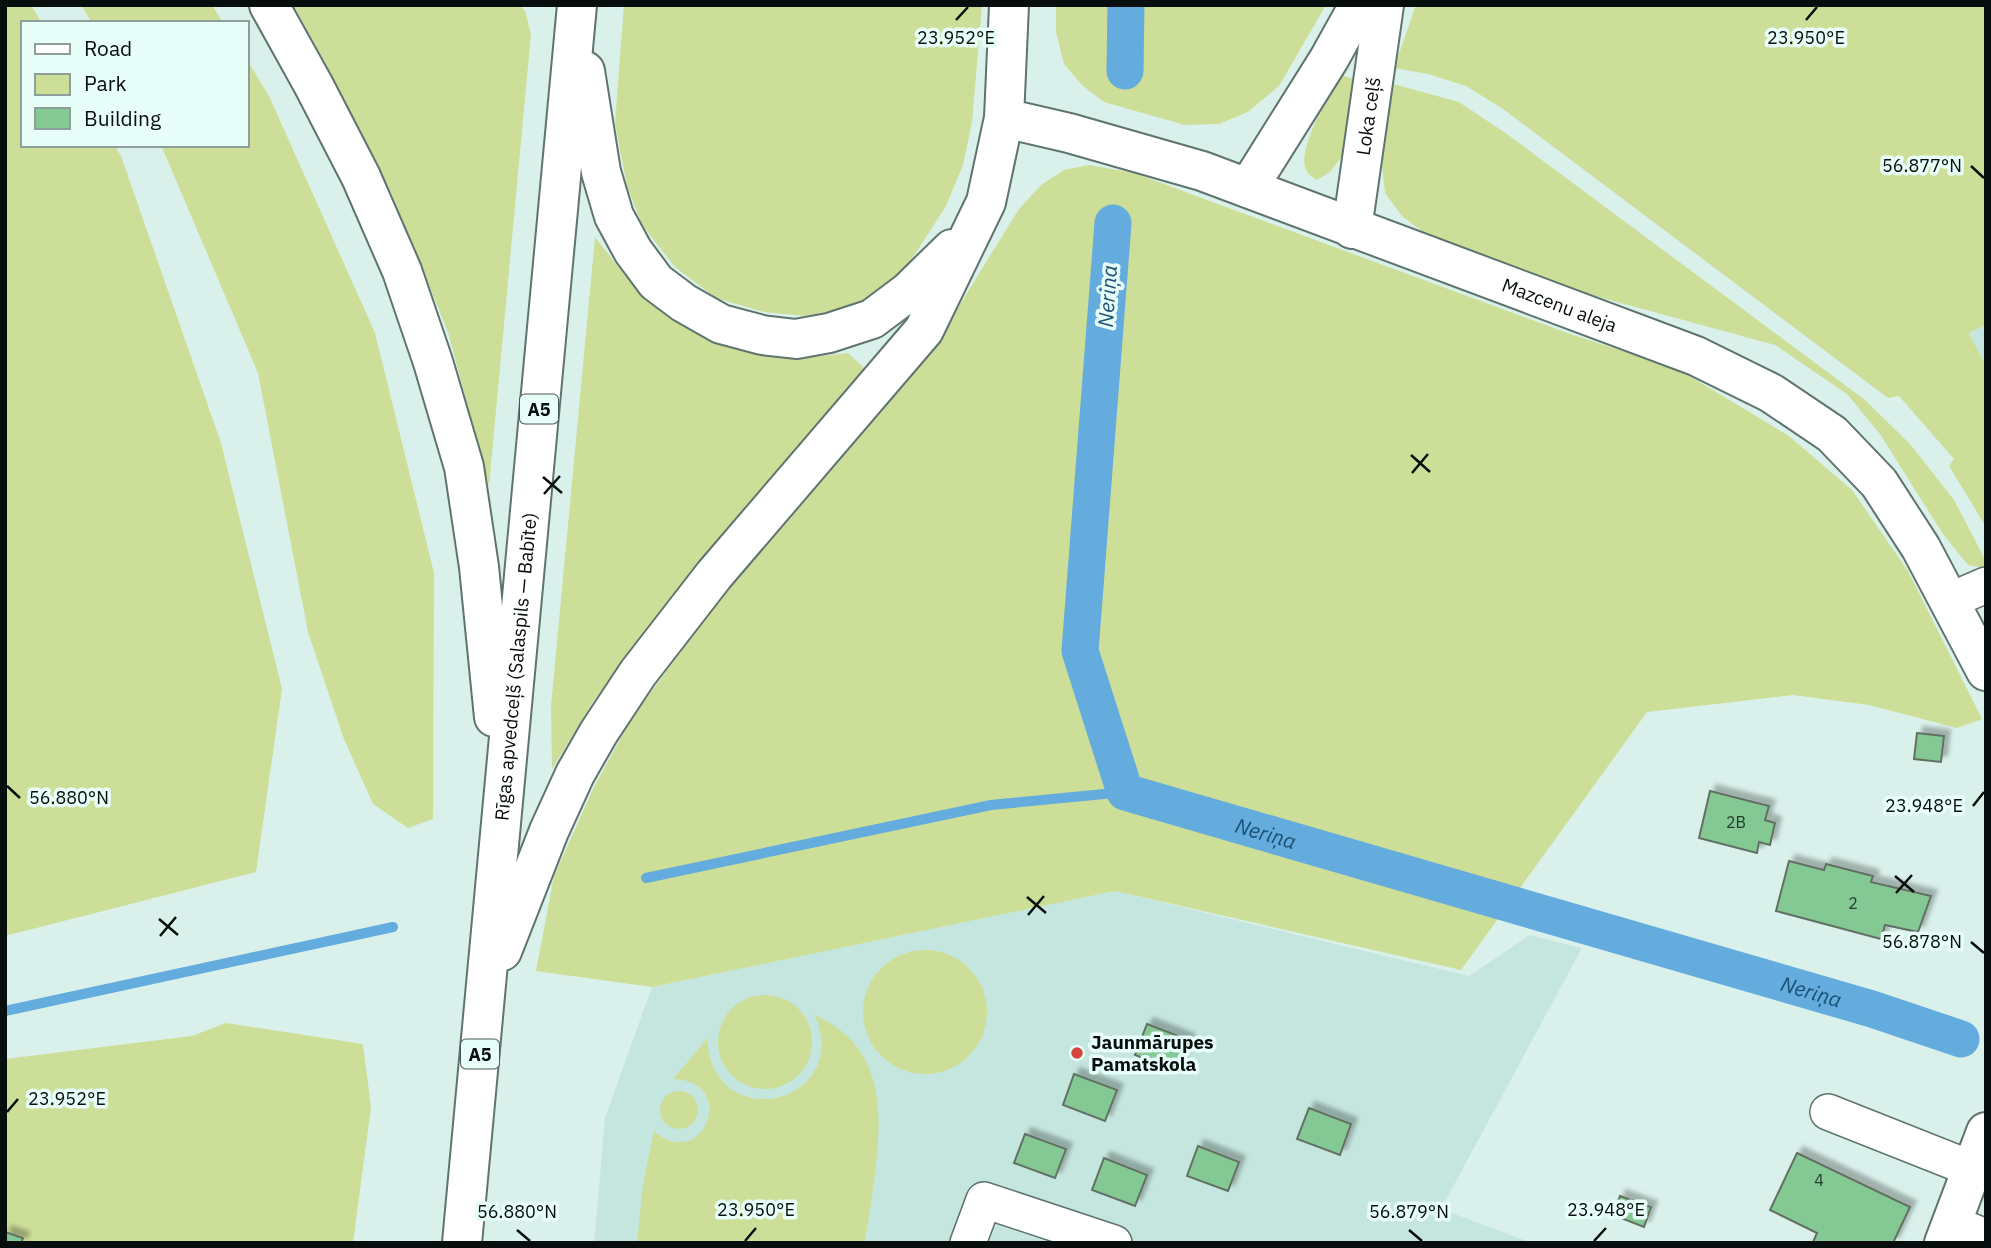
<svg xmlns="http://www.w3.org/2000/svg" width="1991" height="1248" viewBox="0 0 1991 1248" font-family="'IBM Plex Sans',sans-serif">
	<defs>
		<filter id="shadow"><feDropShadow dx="6" dy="-6" stdDeviation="2" flood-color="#0004"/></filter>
	</defs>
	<rect width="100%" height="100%" fill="#daf1eb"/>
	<!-- built -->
	<g fill="#c5e6de">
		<polygon points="1986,325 1986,366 1969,332"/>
		<polygon points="1115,891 1469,976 1530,935 1582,948 1441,1209 1532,1243 594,1243 605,1118 652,987"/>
	</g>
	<!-- green -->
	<g fill="#ccde98">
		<polygon points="5,5 31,5 42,23 23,23 23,145 114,145 121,156 221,443 282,689 256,872 5,936"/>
		<polygon points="81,5 212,5 223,23 92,23"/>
		<polygon points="293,5 519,5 525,11 531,34 489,486 448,332 391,192 322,57"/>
		<polygon points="624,5 982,5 972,122 963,165 946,206 904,271 876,295 847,308 805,316 764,312 716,298 675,267 642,225 627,186 615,123"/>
		<polygon points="1056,5 1326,5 1279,86 1248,112 1219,124 1185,125 1104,102 1083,86 1064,64 1056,32"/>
		<polygon points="1416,5 1986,5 1986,325 1969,333 1986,366 1986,527 1949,466 1954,459 1899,396 1888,398 1503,109 1466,86 1428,74 1394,68"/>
		<polygon points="247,60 269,96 375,333 434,573 433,819 408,828 373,804 344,739 308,632 258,373 161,145 247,145"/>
		<path d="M 1341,75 L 1360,81 L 1344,154 L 1330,172 L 1317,180 C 1314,178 1310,176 1308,173 C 1293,153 1330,95 1341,75 Z"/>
		<polygon points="1393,84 1459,102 1507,134 1865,400 1910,444 1954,500 1986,561 1986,568 1968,565 1943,534 1880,434 1847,394 1775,345 1584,293 1485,259 1427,235 1402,216 1385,193 1382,165 1384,135"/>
		<polygon points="1089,165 1134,173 1570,334 1678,369 1789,436 1852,490 1908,571 1982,719 1957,728 1869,705 1793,695 1647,712 1461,970 1115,891 652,987 536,971 554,876 593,789 631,719 725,592 912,376 949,322 1019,209 1041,185 1064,170"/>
		<polygon points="595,237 642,297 719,343 761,355 822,356 848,353 864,368 673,594 593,702 552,769 551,706"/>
		<circle cx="925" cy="1012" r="62"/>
		<circle cx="765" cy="1042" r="47"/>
		<path d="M 815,1015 C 883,1046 883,1108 875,1173 C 872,1197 869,1220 864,1243 L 637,1243 L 643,1185 L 654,1131 C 703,1174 740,1081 673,1079 L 707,1039 C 712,1137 853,1105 815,1015 Z"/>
		<polygon points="226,1023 363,1044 371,1107 353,1243 5,1243 5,1059 192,1036"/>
		<circle cx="679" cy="1110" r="19"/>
	</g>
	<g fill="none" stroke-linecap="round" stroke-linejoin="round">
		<!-- stream -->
		<g stroke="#64abde" stroke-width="10">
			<polyline points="646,878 991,805 1125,792"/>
			<polyline points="5,1011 393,927"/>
		</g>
		<!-- canal -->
		<g stroke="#64abde" stroke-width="37">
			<polyline points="1125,71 1126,5"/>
			<path id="s1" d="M 1113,223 L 1080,651 L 1125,792 L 1872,1009 L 1961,1039"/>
		</g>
	</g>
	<!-- building -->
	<g fill="#84c993" stroke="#627064" stroke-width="2" filter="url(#shadow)">
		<polygon points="1917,733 1944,736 1941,762 1914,759"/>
		<polygon points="1710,791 1769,806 1765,820 1775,823 1770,845 1759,842 1757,853 1699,838"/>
		<polygon points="1789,861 1824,870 1826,864 1873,876 1871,882 1931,896 1918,932 1885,925 1881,939 1776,911"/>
		<polygon points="1147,1024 1189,1040 1177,1071 1135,1055"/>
		<polygon points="1074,1074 1117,1090 1105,1121 1063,1105"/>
		<polygon points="1309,1108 1351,1124 1340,1155 1297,1139"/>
		<polygon points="1025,1134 1066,1149 1055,1178 1014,1163"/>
		<polygon points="1198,1146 1239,1162 1228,1191 1187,1176"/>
		<polygon points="1797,1153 1910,1207 1893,1243 1814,1243 1813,1242 1817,1233 1770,1210"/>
		<polygon points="1104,1158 1147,1175 1135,1206 1092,1190"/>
		<polygon points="1620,1196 1651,1207 1644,1227 1613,1215"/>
		<polygon points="5,1232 23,1238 21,1243 5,1243"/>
	</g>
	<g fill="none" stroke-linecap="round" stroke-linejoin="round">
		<!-- minor casing -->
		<g stroke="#5f736f" stroke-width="38">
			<g id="minor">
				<polyline points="1949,601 1986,585"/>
				<polyline points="1828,1112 1972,1169"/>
				<polyline points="1951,1223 1986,1237"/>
				<polyline points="968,1243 984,1200 1114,1243"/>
			</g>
		</g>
		<!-- major casing -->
		<g stroke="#5f736f" stroke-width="42">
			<g id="major">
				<path id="s2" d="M 1009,5 L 1004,118 L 1069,133 L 1202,171 L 1696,356 L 1771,393 L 1832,434 L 1879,483 L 1921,548 L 1986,671"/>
				<polyline points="1248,188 1329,59 1359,5"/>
				<path id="s3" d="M 1352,229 L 1384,5"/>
				<polyline points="1944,1243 1986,1132"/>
			</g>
		</g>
		<!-- highway casing -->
		<g stroke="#5f736f" stroke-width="42">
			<g id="highway">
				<polyline points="269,5 314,86 361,177 402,271 433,362 464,467 479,567 494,717"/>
				<polyline points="585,71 601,172 614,216 633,251 656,282 684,303 721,324 762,335 796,339 829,333 872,319 908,292 952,249"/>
				<polyline points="502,951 549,831 575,774 599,732 638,673 714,575 924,330 986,202 1004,118"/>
				<path id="s4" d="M 462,1243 L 577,5"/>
			</g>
		</g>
		<!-- minor -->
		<use href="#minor" stroke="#fff" stroke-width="35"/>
		<!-- major -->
		<use href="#major" stroke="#fff" stroke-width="38"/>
		<!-- highway -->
		<use href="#highway" stroke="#fff" stroke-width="38"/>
	</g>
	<!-- ticks -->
	<path fill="none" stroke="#070e0d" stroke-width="2.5" d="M 956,20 L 968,7M 1806,20 L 1817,7M 1971,166 L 1984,178M 1411,455 L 1430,472M 1412,473 L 1428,454M 543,477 L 562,493M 544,494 L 560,476M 7,786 L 20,798M 1973,806 L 1984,792M 1895,876 L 1914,892M 1896,893 L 1912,875M 1027,897 L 1046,913M 1028,915 L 1044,896M 159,919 L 178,935M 160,936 L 176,917M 1971,942 L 1984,953M 7,1112 L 18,1099M 517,1230 L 530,1241M 1409,1230 L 1422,1241M 745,1241 L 756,1228M 1594,1241 L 1606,1228"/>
	<!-- markers -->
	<circle fill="#d4463a" stroke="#e7fef9" stroke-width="2.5" cx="1077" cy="1053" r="7"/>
	<g text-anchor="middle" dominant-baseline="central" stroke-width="7" stroke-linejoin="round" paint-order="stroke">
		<!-- number labels -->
		<g font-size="16" fill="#263d2e">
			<text x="1736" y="822">2B</text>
			<text x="1853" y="903">2</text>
			<text x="1819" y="1180">4</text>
		</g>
		<!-- shield labels -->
		<g fill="#e7fef9" stroke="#4a5654" stroke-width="2">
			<rect x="520" y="394.5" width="38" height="29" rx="5"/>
			<rect x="461" y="1039.5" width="38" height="29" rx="5"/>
		</g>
		<g font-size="18" font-weight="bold" fill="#070e0d">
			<text x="539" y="409">A5</text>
			<text x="480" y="1054">A5</text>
		</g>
		<!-- street labels -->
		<g font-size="19" fill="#070e0d" stroke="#e7fef9">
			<text stroke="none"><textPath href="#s3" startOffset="114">Loka ceļš</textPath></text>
			<text stroke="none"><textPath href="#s2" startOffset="700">Mazcenu aleja</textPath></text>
			<text stroke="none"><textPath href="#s4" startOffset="579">Rīgas apvedceļš (Salaspils — Babīte)</textPath></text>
		</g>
		<!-- poi labels -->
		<g font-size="19" font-weight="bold" fill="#070e0d" stroke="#e7fef9" text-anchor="start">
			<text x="1091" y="1042">Jaunmārupes<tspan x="1091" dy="22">Pamatskola</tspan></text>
		</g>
		<!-- water labels -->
		<g font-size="21" font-style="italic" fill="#1b5073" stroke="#e7fef9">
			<text transform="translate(1107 296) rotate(-86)">Neriņa</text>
			<text stroke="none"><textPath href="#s1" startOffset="724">Neriņa</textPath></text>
			<text stroke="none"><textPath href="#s1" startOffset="1292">Neriņa</textPath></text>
		</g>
	</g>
	<g font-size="18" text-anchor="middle" fill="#070e0d" stroke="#e7fef9" stroke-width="7" stroke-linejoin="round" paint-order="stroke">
		<text x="956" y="44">23.952°E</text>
		<text x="1806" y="44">23.950°E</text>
		<text x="1922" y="172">56.877°N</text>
		<text x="69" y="804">56.880°N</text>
		<text x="1924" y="812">23.948°E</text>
		<text x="1922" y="948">56.878°N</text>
		<text x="67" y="1105">23.952°E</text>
		<text x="756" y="1216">23.950°E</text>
		<text x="1606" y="1216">23.948°E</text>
		<text x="517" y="1218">56.880°N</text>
		<text x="1409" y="1218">56.879°N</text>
	</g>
	<!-- border -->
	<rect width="1991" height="1248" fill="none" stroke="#070e0d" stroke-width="14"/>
	<!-- legend -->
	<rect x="21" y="21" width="228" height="126" fill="#e7fef9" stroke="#8d9e9b" stroke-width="2"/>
	<rect x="35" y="44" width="35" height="10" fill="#ffffff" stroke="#8d9e9b" stroke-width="2"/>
	<text x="84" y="56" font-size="21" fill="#070e0d">Road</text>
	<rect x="35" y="74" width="35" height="21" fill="#ccde98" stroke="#8d9e9b" stroke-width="2"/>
	<text x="84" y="91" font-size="21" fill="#070e0d">Park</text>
	<rect x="35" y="108" width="35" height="21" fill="#84c993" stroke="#8d9e9b" stroke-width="2"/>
	<text x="84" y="126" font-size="21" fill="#070e0d">Building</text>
</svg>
